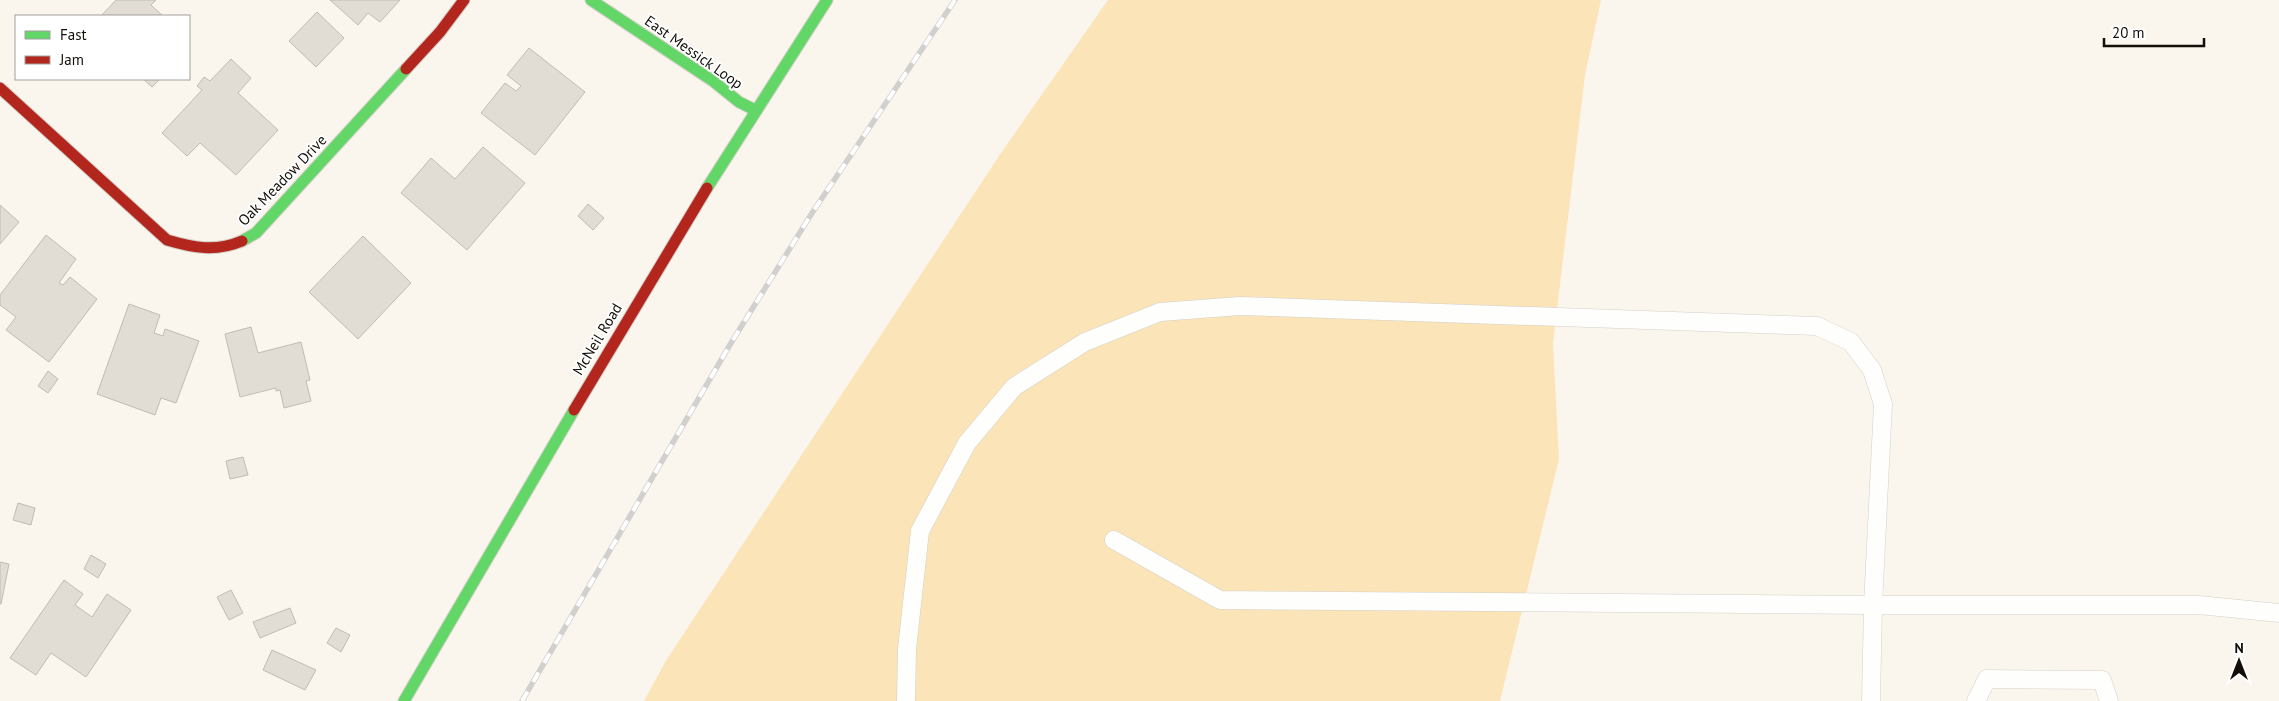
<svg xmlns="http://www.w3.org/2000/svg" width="2279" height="701" viewBox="0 0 2279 701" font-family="'PT Sans',sans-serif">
	<rect width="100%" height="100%" fill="#faf6ee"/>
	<!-- green -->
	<polygon fill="#fbe4b8" points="1108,0 1601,0 1585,75 1553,343 1559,459 1500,701 644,701 667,659 1001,153"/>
	<!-- building -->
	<g fill="#e1ddd5" stroke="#c0bcb4">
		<polygon points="116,0 156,0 151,5 163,16 101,16"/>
		<polygon points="330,0 400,0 380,22 368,13 358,25"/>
		<polygon points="317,12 344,38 316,67 289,41"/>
		<polygon points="529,48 585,92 535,155 481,113 505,83 516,91 521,86 507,75"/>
		<polygon points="231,59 251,78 238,93 278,130 236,175 200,143 187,156 162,133 202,90 197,86 204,77 210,81"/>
		<polygon points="143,79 160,79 152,87"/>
		<polygon points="483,147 525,183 467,250 401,193 431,158 455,179"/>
		<polygon points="588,204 604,218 593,230 578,216"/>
		<polygon points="0,205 19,222 0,244"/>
		<polygon points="46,235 76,259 59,283 63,285 70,277 97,299 49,362 6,330 16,317 0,305 0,295"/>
		<polygon points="363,236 411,283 358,339 309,292"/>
		<polygon points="129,304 160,315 154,333 163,336 165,329 199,341 176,403 161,398 155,415 97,394"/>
		<polygon points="251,327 258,353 301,342 310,380 306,381 311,401 284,408 280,390 276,391 276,388 240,397 225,334"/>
		<polygon points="48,371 58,379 48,393 38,386"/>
		<polygon points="243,457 248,475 230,479 226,461"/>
		<polygon points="18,503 35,508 31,525 13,520"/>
		<polygon points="91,555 106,564 98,578 84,569"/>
		<polygon points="0,562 9,564 1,604 0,604"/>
		<polygon points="64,580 83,594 75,605 92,617 107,594 131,610 86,677 51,653 36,675 10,658"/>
		<polygon points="231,590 243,613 229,620 217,597"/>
		<polygon points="290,608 296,623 260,638 253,622"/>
		<polygon points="336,628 350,635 341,652 327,643"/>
		<polygon points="272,650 316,670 305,690 263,670"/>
	</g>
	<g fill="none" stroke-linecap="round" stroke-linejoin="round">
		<!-- lane casing -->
		<g stroke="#d4d0c8" stroke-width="19">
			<g id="lane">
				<polyline points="906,701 907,649 920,531 967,443 1014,387 1085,342 1160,312 1240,306 1817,326 1851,342 1872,370 1883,404 1873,605 1220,600 1114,540"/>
				<polyline points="1871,701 1873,605 2199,605 2279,613"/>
				<polyline points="1976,701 1987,679 2102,680 2109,701"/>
			</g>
		</g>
		<!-- fast casing -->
		<g stroke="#d4d0c8" stroke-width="13">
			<g id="fast">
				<polyline points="591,0 713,81 739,102 755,110"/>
				<polyline points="707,188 827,0"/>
				<polyline points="242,241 256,233 406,69"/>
				<polyline points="404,701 574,410"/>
			</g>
		</g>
		<!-- jam casing -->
		<g stroke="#d4d0c8" stroke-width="13">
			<g id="jam">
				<polyline points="406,69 440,32 464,0"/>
				<path d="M 0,88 L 167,240 C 194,248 216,252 242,241"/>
				<polyline points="574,410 707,188"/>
			</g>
		</g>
		<!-- lane -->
		<use href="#lane" stroke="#fefefc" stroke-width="18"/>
		<!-- fast -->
		<use href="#fast" stroke="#63d668" stroke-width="11"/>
		<!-- jam -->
		<use href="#jam" stroke="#b3261e" stroke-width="11"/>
		<!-- rail casing -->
		<g stroke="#d1d0ce" stroke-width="5.5">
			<polyline id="rail" points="522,701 731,343 812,213 955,0"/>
		</g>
		<!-- rail -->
		<use href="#rail" stroke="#fff" stroke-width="4" stroke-dasharray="11" stroke-linecap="butt"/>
	</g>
	<g text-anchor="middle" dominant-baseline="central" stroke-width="4" stroke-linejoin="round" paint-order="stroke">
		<!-- street labels -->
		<g font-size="15" fill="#130f08" stroke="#fff">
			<text transform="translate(694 52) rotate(35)">East Messick Loop</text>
			<text transform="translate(282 180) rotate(-46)">Oak Meadow Drive</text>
			<text transform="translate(597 339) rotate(-59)">McNeil Road</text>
		</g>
	</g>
	<!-- legend -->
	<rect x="15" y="15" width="175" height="65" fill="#ffffff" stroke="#a19f9c"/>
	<rect x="25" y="31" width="25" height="8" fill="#63d668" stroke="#a19f9c"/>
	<text x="60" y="40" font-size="15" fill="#130f08">Fast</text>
	<rect x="25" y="56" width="25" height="8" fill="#b3261e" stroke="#a19f9c"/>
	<text x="60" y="65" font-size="15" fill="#130f08">Jam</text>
	<!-- north arrow -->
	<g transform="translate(2239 661)" stroke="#ffffff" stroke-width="4" paint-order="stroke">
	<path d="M0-4L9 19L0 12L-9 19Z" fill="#130f08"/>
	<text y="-8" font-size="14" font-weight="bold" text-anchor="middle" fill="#130f08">N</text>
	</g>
	<!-- scale -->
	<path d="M2104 38v8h100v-8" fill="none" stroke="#130f08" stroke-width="2.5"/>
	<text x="2112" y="38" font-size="15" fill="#130f08" stroke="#ffffff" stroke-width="4" paint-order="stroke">20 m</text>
</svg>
